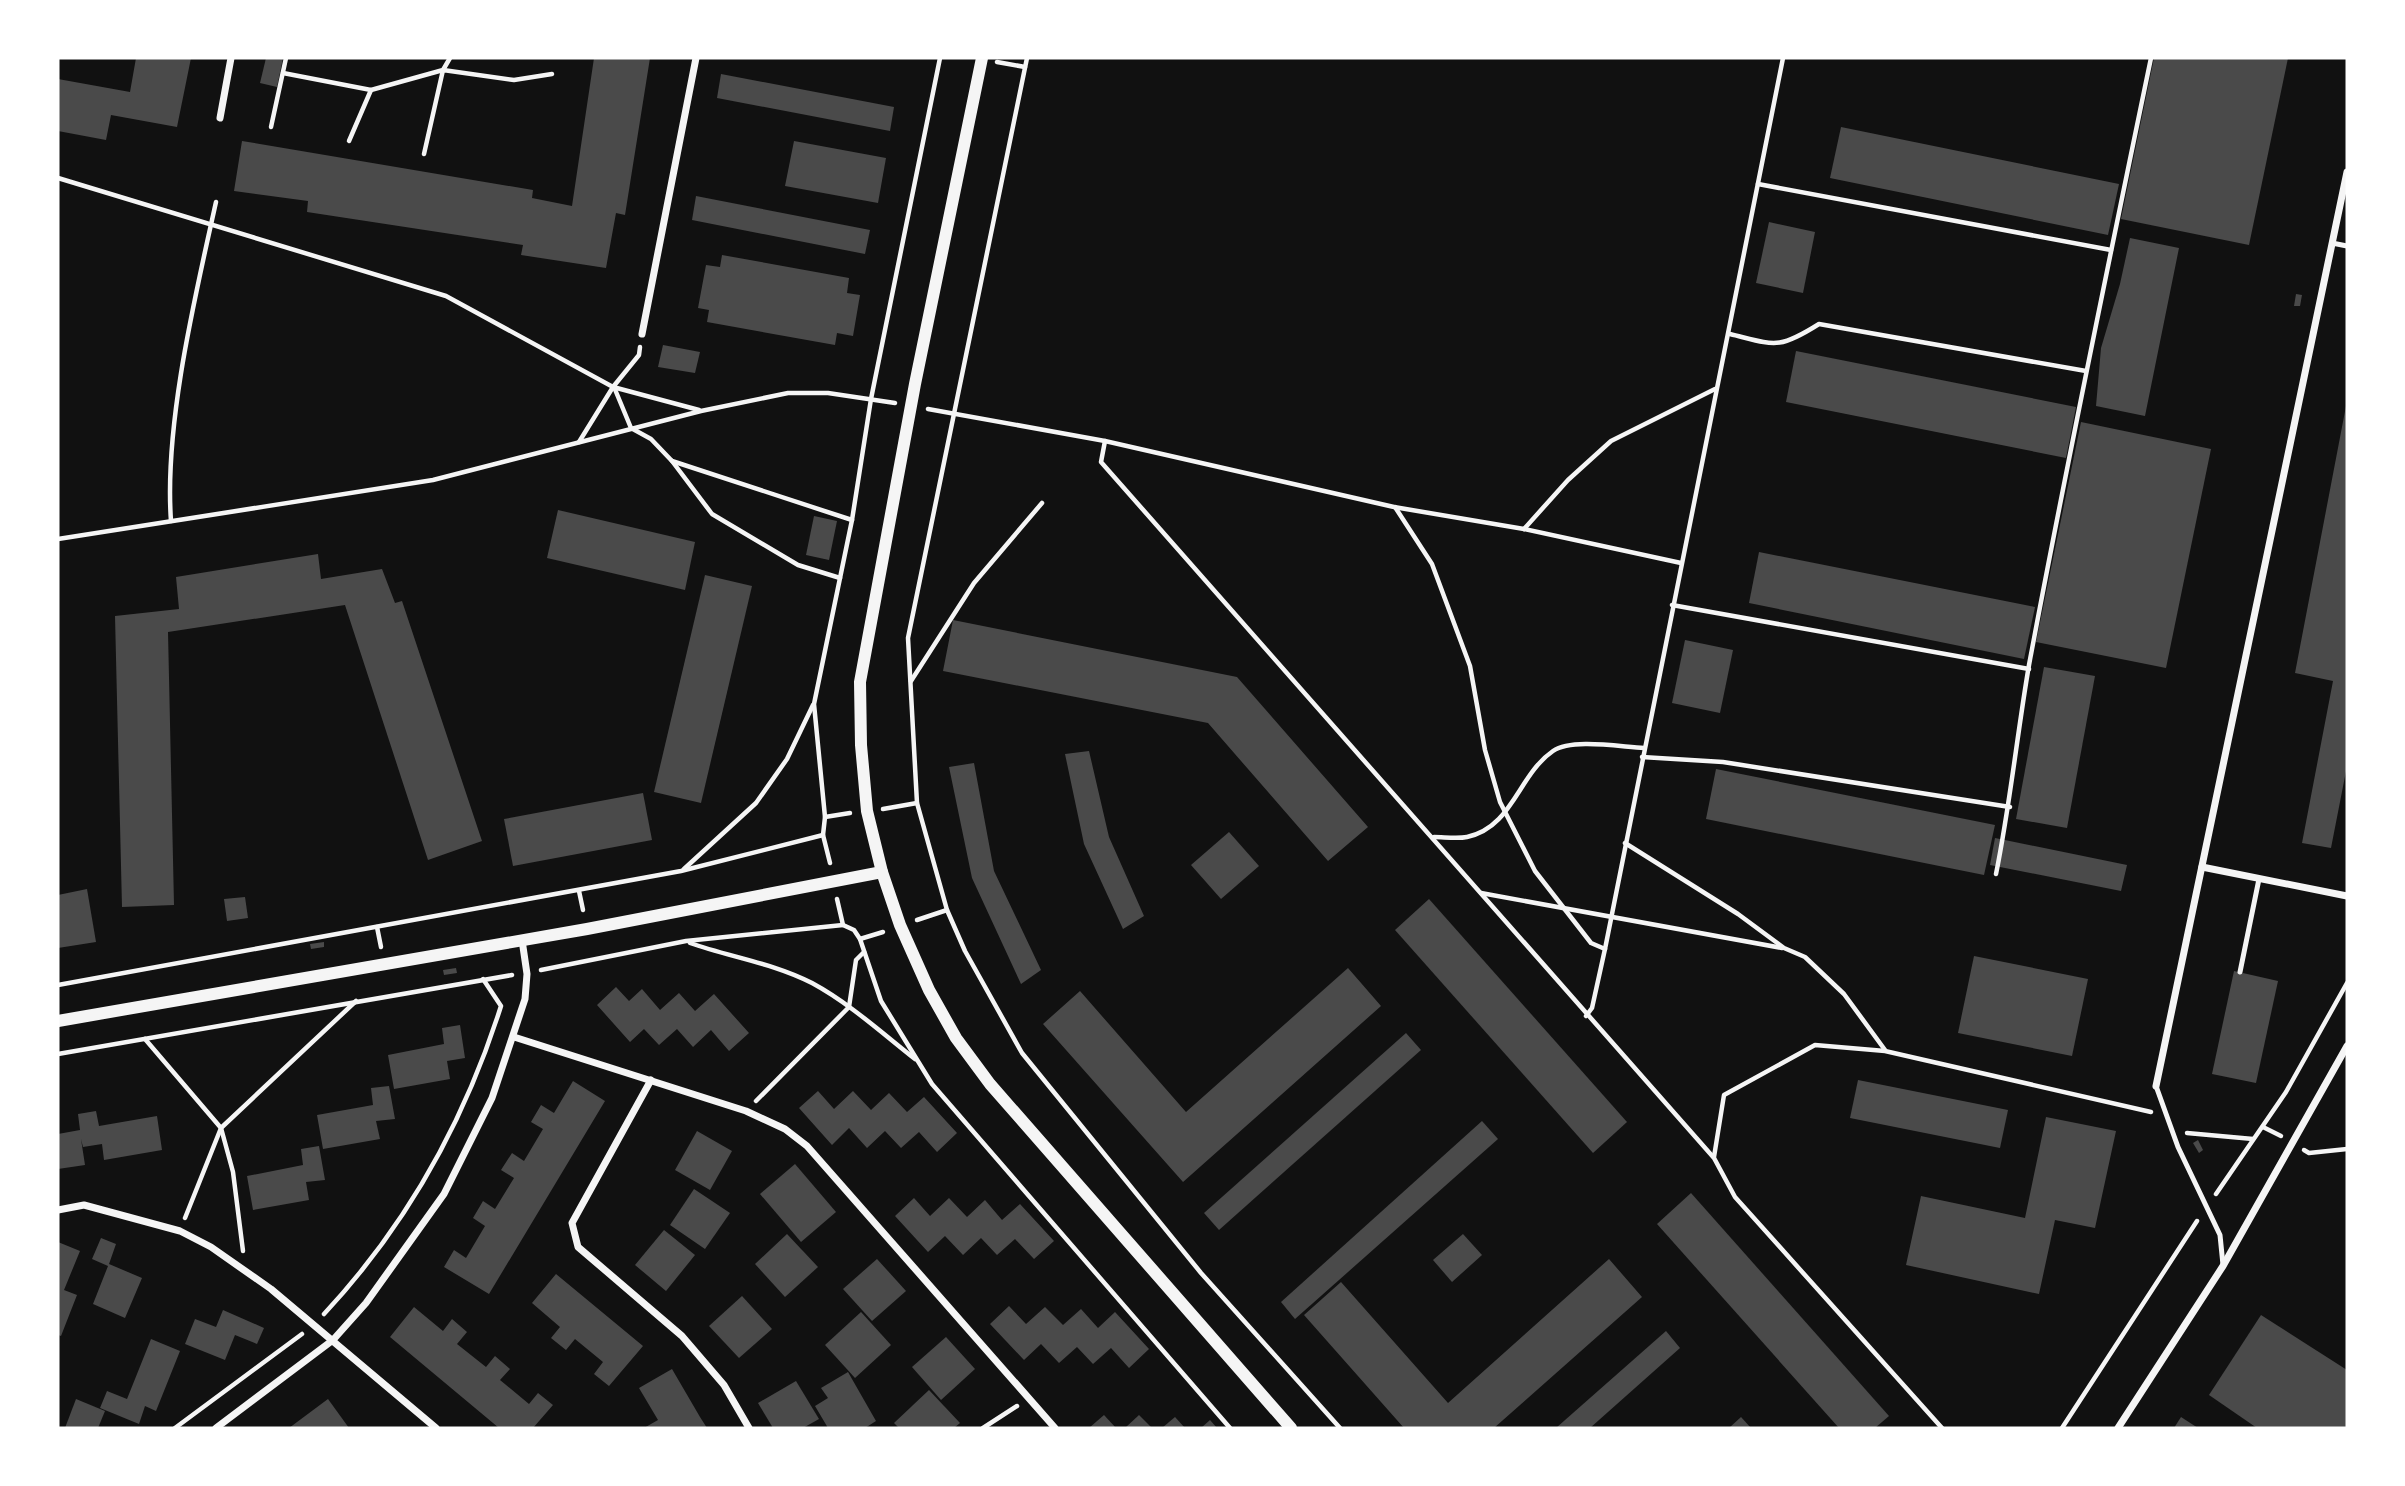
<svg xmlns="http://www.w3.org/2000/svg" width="2405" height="1486" viewBox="0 0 2405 1486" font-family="'Sofia Sans Condensed',sans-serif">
	<rect width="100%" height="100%" fill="#111"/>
	<!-- building -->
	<g fill="#4a4a4a">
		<polygon points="136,58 191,58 177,127 111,115 106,140 58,131 58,79 130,92"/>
		<polygon points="266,58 283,58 277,87 260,83"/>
		<polygon points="594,58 650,58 625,215 616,213 606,268 521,255 523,245 307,212 308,201 234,191 242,141 533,190 532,198 572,206"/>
		<polygon points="2154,58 2288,58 2249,245 2121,219"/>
		<polygon points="721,74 894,107 890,131 717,98"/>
		<polygon points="1841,127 2119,184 2108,235 1830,178"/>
		<polygon points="794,141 886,158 878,203 785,186"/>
		<polygon points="696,196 870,230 865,254 692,220"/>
		<polygon points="1769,222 1815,232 1803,293 1756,283"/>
		<polygon points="2130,238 2179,248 2145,416 2096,406 2101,348 2120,284"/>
		<polygon points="722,255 849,278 847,293 860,295 853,336 837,333 835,345 707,322 709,310 698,308 706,265 720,267"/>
		<polygon points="2296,294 2302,295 2300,306 2294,306"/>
		<polygon points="663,345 700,352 695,373 658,367"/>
		<polygon points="1796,351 2076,407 2066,458 1786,402"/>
		<polygon points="2346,406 2347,766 2331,848 2302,843 2333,681 2295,673"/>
		<polygon points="2081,422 2211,449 2166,668 2036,642"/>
		<polygon points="558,510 695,542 685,590 547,558"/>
		<polygon points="814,516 837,521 829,560 806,555"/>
		<polygon points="1759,552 2035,607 2024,659 1749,603"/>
		<polygon points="318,554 321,579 382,569 395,603 402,601 482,841 428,860 345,605 168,632 174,905 122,907 115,616 179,609 176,577"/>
		<polygon points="705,575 752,586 701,803 654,792"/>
		<polygon points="953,620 1237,677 1368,827 1328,861 1208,723 943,671"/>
		<polygon points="1685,640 1733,650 1720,713 1672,703"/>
		<polygon points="2044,667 2095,676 2067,828 2016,819"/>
		<polygon points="1089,751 1109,837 1144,916 1123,929 1084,844 1065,754"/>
		<polygon points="974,763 994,871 1041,970 1021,984 972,878 949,767"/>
		<polygon points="1716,769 1995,825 1984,875 1706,819"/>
		<polygon points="643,793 652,840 513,866 504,819"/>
		<polygon points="1229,832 1259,866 1221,899 1191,865"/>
		<polygon points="1995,838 2127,865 2121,891 1990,865"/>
		<polygon points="87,889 96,942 58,948 58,895"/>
		<polygon points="245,897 248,918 227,921 224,899"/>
		<polygon points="1429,899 1627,1122 1593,1153 1395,930"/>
		<polygon points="324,942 324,947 311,949 310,944"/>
		<polygon points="1974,956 2088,979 2072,1056 1958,1033"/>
		<polygon points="456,968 457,973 444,975 443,970"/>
		<polygon points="1348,968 1381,1006 1183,1182 1043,1024 1080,991 1186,1112"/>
		<polygon points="2234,971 2278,981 2256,1083 2212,1074"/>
		<polygon points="616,987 629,1001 642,989 660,1010 679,993 695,1011 714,994 749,1033 729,1051 711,1030 693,1047 677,1029 659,1045 644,1029 630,1042 597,1005"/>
		<polygon points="460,1025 465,1058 447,1061 450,1079 394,1089 388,1055 444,1044 442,1028"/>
		<polygon points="1406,1033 1421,1050 1219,1230 1204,1213"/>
		<polygon points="1858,1080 2008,1110 2000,1148 1850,1118"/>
		<polygon points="573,1081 605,1101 489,1294 444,1267 454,1250 466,1258 485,1226 473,1218 483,1201 495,1209 514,1178 501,1170 512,1153 524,1161 543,1129 531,1122 541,1105 554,1113"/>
		<polygon points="389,1086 395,1119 376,1121 380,1139 323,1149 317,1115 373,1105 371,1088"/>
		<polygon points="818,1091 834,1109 853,1091 871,1110 889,1093 907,1112 924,1097 957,1133 937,1152 919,1132 901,1148 885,1131 867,1148 849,1128 832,1145 799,1108"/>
		<polygon points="96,1111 99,1126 157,1116 162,1150 104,1160 102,1144 83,1147 81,1139 85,1165 58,1169 58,1134 80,1130 78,1114"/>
		<polygon points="2046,1117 2116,1131 2095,1228 2055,1220 2039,1294 1906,1265 1921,1196 2025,1218"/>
		<polygon points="1482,1121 1498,1139 1295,1319 1281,1302"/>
		<polygon points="697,1131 732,1151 710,1190 675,1170"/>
		<polygon points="2198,1140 2203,1150 2199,1153 2193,1143"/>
		<polygon points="319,1146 325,1180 306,1182 309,1200 253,1210 247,1176 303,1165 301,1149"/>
		<polygon points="795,1164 836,1212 801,1242 760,1194"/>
		<polygon points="694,1189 730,1213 705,1249 670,1225"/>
		<polygon points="1691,1193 1889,1416 1875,1428 1839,1428 1657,1224"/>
		<polygon points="914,1198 930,1216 949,1198 967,1217 985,1200 1002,1220 1020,1204 1054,1241 1034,1259 1015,1239 997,1255 981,1238 963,1255 945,1236 928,1252 895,1216"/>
		<polygon points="664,1230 695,1255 666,1291 635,1265"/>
		<polygon points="787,1234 818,1267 785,1297 755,1264"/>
		<polygon points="1463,1234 1482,1255 1452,1282 1433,1260"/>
		<polygon points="101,1238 116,1244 109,1264 142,1278 125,1318 93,1304 108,1266 92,1259"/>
		<polygon points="58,1242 80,1251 64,1290 77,1295 61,1336 58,1335"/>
		<polygon points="877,1259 906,1291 872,1321 843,1289"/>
		<polygon points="1609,1259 1642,1297 1494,1428 1404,1428 1304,1315 1341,1282 1448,1403"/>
		<polygon points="556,1274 643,1346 609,1386 594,1374 603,1362 575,1339 566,1350 551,1338 560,1327 532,1303"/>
		<polygon points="742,1296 772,1329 739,1358 709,1326"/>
		<polygon points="1009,1306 1026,1324 1045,1307 1063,1325 1081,1309 1098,1328 1115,1312 1149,1349 1129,1368 1111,1348 1093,1364 1077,1347 1059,1363 1041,1344 1024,1360 990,1324"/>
		<polygon points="414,1307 443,1331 452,1319 467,1332 457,1344 486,1367 495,1356 510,1369 500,1380 529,1404 538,1393 553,1405 533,1428 499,1428 390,1337"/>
		<polygon points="223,1310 264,1328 257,1344 235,1335 225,1360 185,1344 195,1319 216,1327"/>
		<polygon points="861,1312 891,1345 855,1378 825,1345"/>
		<polygon points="2261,1315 2347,1370 2347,1428 2257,1428 2209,1395"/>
		<polygon points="1666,1331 1680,1348 1590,1428 1556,1428"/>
		<polygon points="946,1337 975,1369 941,1400 912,1367"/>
		<polygon points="151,1339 180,1351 156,1411 145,1406 139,1424 100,1408 107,1391 127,1399"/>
		<polygon points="672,1369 700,1417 707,1428 644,1428 658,1420 639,1388"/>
		<polygon points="848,1372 876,1421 865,1428 828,1428 815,1406 828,1398 821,1388"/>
		<polygon points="796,1381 819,1419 803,1428 773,1428 758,1403"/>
		<polygon points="929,1390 960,1423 954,1428 899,1428 894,1423"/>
		<polygon points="76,1399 105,1411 98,1428 65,1428"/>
		<polygon points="328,1399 349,1428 289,1428"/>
		<polygon points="1104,1415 1116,1428 1089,1428"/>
		<polygon points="1139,1415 1152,1428 1125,1428"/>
		<polygon points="1175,1417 1185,1428 1162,1428"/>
		<polygon points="1741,1417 1751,1428 1729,1428"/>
		<polygon points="2181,1417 2198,1428 2174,1428"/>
		<polygon points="1210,1420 1217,1428 1201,1428"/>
	</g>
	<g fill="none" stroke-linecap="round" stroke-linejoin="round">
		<!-- path -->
		<g stroke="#f5f5f5" stroke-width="4.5">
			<polyline points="1027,58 908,638 917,803 947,910 965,951 1022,1053 1201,1273 1340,1428"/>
			<polyline points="997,62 1025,67"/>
			<polyline points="283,73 371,90 443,70 450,58"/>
			<polyline points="271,127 286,58"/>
			<polyline points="349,141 371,90"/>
			<polyline points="424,154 443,70 514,80 552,74"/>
			<polyline points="58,178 446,296 613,387 699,410"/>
			<polyline points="1758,184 2111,250"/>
			<path d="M 1730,334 C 1775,345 1778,350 1819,324 L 2086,371"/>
			<polyline points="614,387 631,428 651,439 672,461 852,520"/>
			<polyline points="928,409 1105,441 1394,507 1524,529 1681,563"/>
			<polyline points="1105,441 1101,462 1714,1158 1735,1197 1942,1428"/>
			<polyline points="579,442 613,387 639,355 640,347"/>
			<polyline points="672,461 712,514 798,565 840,578"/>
			<polyline points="1395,507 1432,564 1470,666 1485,750 1500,802 1535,871 1591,943 1605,949"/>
			<path d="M 171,521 C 164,425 195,297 216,202"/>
			<polyline points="1524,529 1568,480 1611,441 1715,389"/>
			<polyline points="58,539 433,480 701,411 788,393 828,393 895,403"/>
			<polyline points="1672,605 2029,669"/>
			<polyline points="911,681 974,583 1042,503"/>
			<polyline points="1642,757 1723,762 2010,807"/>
			<polyline points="883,809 917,803"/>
			<polyline points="825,817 850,813"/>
			<path d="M 1434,837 C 1444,837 1457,839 1467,837 C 1513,827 1518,775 1553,751 C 1572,738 1621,747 1644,748"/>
			<polyline points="1625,843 1738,914 1784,948 1805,957 1844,994 1885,1050"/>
			<polyline points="830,863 823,835 825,817 814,704 852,520 871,399 940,58"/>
			<polyline points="684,869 756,803 787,759 813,705"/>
			<path d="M 1996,874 C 2010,805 2017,735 2029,665 C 2067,462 2109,260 2151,58"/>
			<polyline points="579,891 583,910"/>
			<polyline points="1481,893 1782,948"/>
			<polyline points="837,899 843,925 854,930 860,939 881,1001 932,1084 1230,1428"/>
			<polyline points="917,920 947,910"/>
			<polyline points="377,927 381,947"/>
			<polyline points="860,939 883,932"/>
			<path d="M 690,943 C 730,957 773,963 812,983 C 849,1003 882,1033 915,1059"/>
			<polyline points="541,970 686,941 843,925"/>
			<polyline points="58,985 681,871 823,835"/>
			<polyline points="1586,1016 1592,1008 1605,949 1783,58"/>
			<polyline points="145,1039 221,1128 233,1172 243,1251"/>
			<polyline points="58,1054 512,975"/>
			<polyline points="756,1101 849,1007 856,960 864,952"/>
			<polyline points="2263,1127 2281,1136"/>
			<polyline points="2187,1133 2253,1139"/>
			<polyline points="2304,1150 2309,1153 2347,1149"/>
			<polyline points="1714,1157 1724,1095 1815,1045 1885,1051 2151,1112"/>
			<polyline points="2216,1194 2286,1092 2347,983"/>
			<polyline points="185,1218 221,1128 356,1001"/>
			<path d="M 324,1314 C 406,1226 465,1120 501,1006 L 483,979"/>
			<polyline points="175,1428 302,1334"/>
			<polyline points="983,1428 1017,1406"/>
			<polyline points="2062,1428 2197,1221"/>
		</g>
		<!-- service -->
		<g stroke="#f5f5f5" stroke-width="5">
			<polyline points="2332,243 2347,246"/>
			<polyline points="2240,972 2259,879"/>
			<polyline points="2156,1086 2178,1147 2220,1235 2223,1265"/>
		</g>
		<!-- minor -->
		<g stroke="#f5f5f5" stroke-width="7">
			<polyline points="220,118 231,58"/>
			<polyline points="642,334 696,58"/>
			<polyline points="2202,867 2347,896"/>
			<polyline points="514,1037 746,1111 785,1129 807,1146 1055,1428"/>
			<polyline points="651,1080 572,1223 578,1247 682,1336 724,1385 749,1428"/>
			<polyline points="2156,1086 2347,172"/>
			<polyline points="58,1210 84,1205 180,1231 211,1247 271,1289 436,1428"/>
			<polyline points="216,1428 333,1340 366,1303 444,1194 492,1098 525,999 527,974 522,940"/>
			<polyline points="2118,1428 2223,1266 2347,1046"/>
		</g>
		<!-- tertiary -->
		<g stroke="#f5f5f5" stroke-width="12">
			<polyline points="982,58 915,384 860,682 861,745 867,811 882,872 900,925 929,990 956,1038 990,1084 1291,1428"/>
			<polyline points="58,1021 587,929 882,872"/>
		</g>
	</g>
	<!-- border -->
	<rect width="2405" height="1486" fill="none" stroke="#ffffff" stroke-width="119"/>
</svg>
